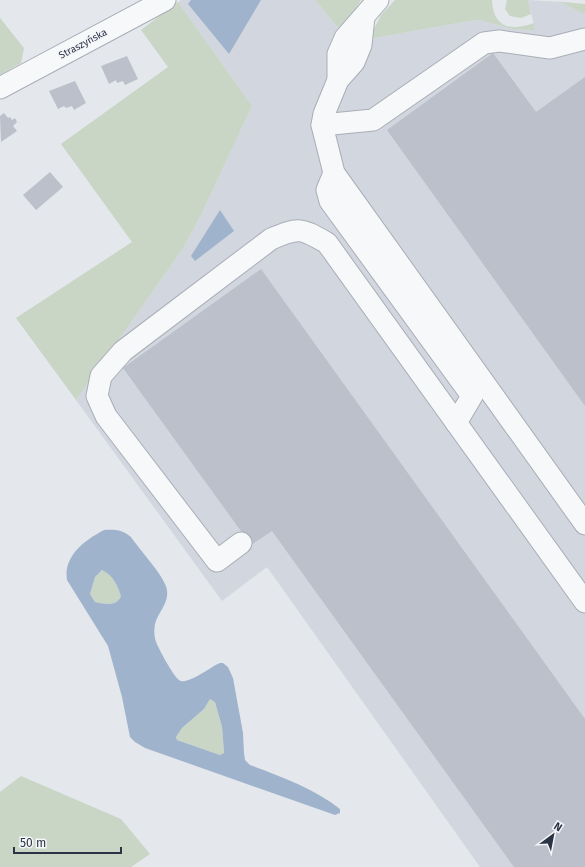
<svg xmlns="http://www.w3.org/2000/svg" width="585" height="867" viewBox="0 0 585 867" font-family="'Fira Sans',sans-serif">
	<rect width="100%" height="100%" fill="#e4e7ec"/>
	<!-- built -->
	<polygon fill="#d2d6de" points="181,0 315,0 342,32 367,43 374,38 470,21 479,20 513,29 535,29 528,0 560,2 582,13 585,13 585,867 480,867 267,567 222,601 76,400 182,250 201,215 252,106 178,2"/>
	<!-- green -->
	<g fill="#c9d6c5">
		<polygon points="315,0 361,0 342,32"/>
		<path d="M 395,0 L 492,0 C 493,27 510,32 534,23 L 535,30 L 513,29 L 479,20 L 470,21 L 374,38 L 367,43 L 381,15 Z"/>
		<polygon points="507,0 528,0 531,14 521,18 510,16 505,9"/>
		<polygon points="541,0 585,4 585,13 582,13 560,2"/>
		<polygon points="178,2 252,106 201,215 182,250 76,400 16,318 132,242 61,144 168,67 141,30"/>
		<polygon points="0,18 24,48 21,63 0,75"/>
		<path d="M 102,570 C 113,575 118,585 121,596 C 117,607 104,604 95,602 L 90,594 L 95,577 Z"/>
		<polygon points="210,699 213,699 215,702 222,727 224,754 220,755 177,740 176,737 182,728 204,709"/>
		<polygon points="21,776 121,819 150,854 131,867 0,867 0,792"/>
	</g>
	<!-- water -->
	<g fill="#9fb4cc" fill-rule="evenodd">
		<polygon points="191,0 261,0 229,54 188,4"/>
		<polygon points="220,210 234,231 195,261 191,256"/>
		<path d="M 104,530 C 115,529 123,530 131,537 C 139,549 166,578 167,590 C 169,604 158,612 155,624 C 154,630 154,636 156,642 C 159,649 175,680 181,681 C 191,683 210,667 220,663 L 223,663 L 228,667 L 233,678 L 243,733 L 244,753 L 245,760 L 250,765 C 282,777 313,788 340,809 L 340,813 L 335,815 L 145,748 L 135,742 L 130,737 L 122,697 L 108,646 L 67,580 C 63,556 85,540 104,530 ZM 102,570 C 113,575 118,586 121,596 C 117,607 104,604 95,602 L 90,594 L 95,577 ZM 210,699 L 215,702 L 222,727 L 224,753 L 220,755 L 177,740 L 176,737 L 182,728 L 204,709 Z"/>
	</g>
	<!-- building -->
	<g fill="#bbc0ca">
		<polygon points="493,53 536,112 585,77 585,406 387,130"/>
		<polygon points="127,56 138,79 125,85 123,81 117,83 116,80 109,84 101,66"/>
		<polygon points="75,81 86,103 74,110 72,106 66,108 64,106 58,109 49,91"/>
		<polygon points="4,113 8,118 10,117 12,120 15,118 17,122 13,126 17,131 1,142 0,116"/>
		<polygon points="50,172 63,187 36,210 23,195"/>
		<polygon points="261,269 585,719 585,867 514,867 272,531 251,545 123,368"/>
	</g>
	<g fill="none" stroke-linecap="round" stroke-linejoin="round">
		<!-- minor casing -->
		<g stroke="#a9aeb7" stroke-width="23">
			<g id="minor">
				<polyline points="364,17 361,45 354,62 338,80 324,114 322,125 334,173 585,524"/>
				<polyline points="338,80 338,54 345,38 378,0"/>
				<polyline points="0,88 165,0"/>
				<polyline points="322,125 373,120 484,43 499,41 550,48 585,39"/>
				<polyline points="334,173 327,190 330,201 472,396 456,423"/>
				<path d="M 241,543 L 217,561 L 106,416 L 97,396 L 101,376 L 123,351 L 271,239 C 299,227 301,228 327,243 L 585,602"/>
			</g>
		</g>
		<!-- minor -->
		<use href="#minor" stroke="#f7f8fa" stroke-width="21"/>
	</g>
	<g text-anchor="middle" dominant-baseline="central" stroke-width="3" stroke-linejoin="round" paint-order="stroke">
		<!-- street labels -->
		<g font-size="10" fill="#2b3445" stroke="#f4f6f9">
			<text transform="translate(83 44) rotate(-28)">Straszyńska</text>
		</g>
	</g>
	<!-- north arrow -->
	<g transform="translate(553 835) rotate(32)" stroke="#f4f6f9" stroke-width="3" paint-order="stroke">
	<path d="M0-3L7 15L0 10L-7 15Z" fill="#2b3445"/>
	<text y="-6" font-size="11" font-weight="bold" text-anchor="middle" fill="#2b3445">N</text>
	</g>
	<!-- scale -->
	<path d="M14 847v6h107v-6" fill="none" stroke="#2b3445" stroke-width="2"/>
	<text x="20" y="847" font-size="12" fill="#2b3445" stroke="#f4f6f9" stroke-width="3" paint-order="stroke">50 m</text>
</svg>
